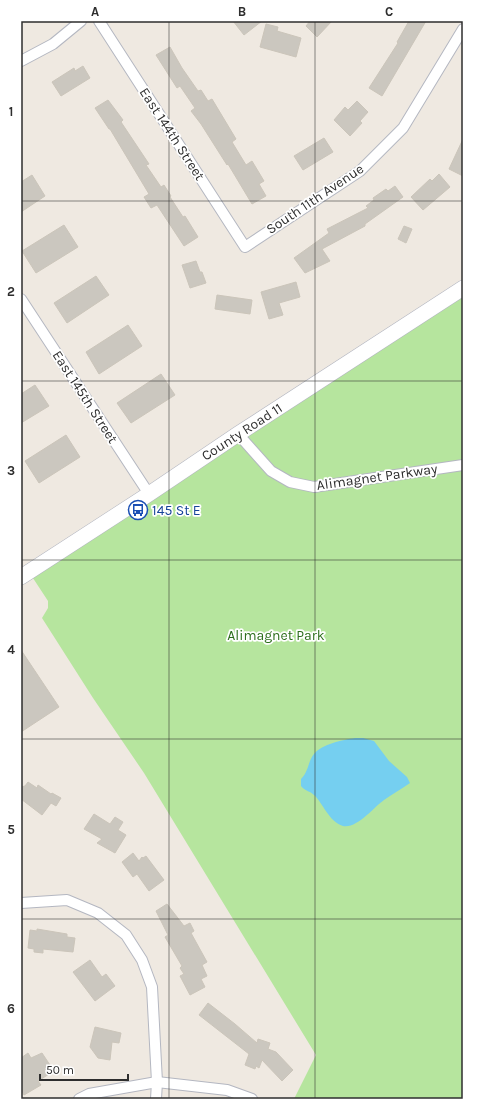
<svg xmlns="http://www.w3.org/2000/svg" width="484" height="1120" viewBox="0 0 484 1120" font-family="Karla,sans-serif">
	<rect width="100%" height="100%" fill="#efe9e1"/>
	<!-- green -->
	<polygon fill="#b6e59e" points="463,288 463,1099 294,1099 316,1055 144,773 93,698 42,618 48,608 48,601 29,572"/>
	<!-- water -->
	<path fill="#75cff0" d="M 355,738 L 363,738 L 374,741 L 389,761 L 407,777 L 410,783 C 402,789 392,794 384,800 C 374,807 357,829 343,826 C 329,822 323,803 314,795 C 310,791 305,791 301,786 L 301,779 C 309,771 308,761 314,754 C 322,744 343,740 355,738 Z"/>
	<!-- building -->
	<g fill="#cbc7bf" stroke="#cbc5ba">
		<polygon points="233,21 262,21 244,35"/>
		<polygon points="310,21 332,21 317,37 306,26"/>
		<polygon points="409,21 426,21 382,96 369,88 398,43 397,42"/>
		<polygon points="266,24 278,27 277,31 301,38 296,57 260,47"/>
		<polygon points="170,47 182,68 198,91 201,90 208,101 212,99 236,139 232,142 246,165 252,161 264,181 259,184 266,196 252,204 228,164 227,165 201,124 191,111 195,108 180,86 177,88 156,55"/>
		<polygon points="83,66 90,78 61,96 52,82 74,68 75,71"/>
		<polygon points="108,100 123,120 121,122 149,164 146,165 161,187 164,185 171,196 170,197 183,217 185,216 198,237 184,246 157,205 151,208 144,197 149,194 110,129 109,129 95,108"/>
		<polygon points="357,101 368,112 360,121 362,123 350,136 334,120 345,107 348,110"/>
		<polygon points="324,138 333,152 303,170 294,156"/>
		<polygon points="463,139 463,176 449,169"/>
		<polygon points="439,174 450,187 423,210 411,197 430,179 432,181"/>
		<polygon points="32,175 45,196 21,212 21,182"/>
		<polygon points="395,186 403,197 365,224 365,226 322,249 330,261 305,273 294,258 329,233 327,229 368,208 366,206 374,200 373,198 386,189 388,191"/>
		<polygon points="64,225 78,247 36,273 22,251"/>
		<polygon points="404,226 412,229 406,243 398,239"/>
		<polygon points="196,261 200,272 202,272 206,283 190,288 182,265"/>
		<polygon points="96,276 109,295 67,323 54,303"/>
		<polygon points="296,282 300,297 279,303 283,315 269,319 261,292"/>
		<polygon points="217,295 252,300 250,314 215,309"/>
		<polygon points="128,325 142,346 99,374 86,352"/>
		<polygon points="161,374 175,395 131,423 117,403"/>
		<polygon points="35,385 49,406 21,423 21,394"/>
		<polygon points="66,435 80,457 39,483 25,461"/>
		<polygon points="21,650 59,707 21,732"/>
		<polygon points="28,782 37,788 38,785 51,794 52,793 61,798 56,806 51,803 42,815 21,799 21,787 25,786"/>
		<polygon points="94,814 110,824 115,817 123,822 118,830 126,835 115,853 97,843 102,839 84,829"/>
		<polygon points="133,853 139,861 142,857 143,858 146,856 164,880 149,891 137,874 133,877 122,862"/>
		<polygon points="167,904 184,926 190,923 194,931 191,933 207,962 202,965 207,976 201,979 205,987 190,995 180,976 184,974 180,968 182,966 165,937 168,935 156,911"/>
		<polygon points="37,929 67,934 67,937 75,938 73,952 43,949 43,953 34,952 34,949 28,948 30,930 37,931"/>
		<polygon points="90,960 102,977 106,974 115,986 95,1001 73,972"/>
		<polygon points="208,1003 235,1024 257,1043 258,1039 270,1043 268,1049 276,1052 293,1070 282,1081 262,1060 259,1068 256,1066 255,1069 245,1065 249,1054 199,1015"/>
		<polygon points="95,1027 121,1033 119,1043 112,1042 110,1060 98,1058 90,1047"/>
		<polygon points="28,1053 31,1058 42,1053 54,1071 38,1081 41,1085 24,1095 21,1089 21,1058"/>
	</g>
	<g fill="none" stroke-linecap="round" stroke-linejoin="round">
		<!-- street casing -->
		<g stroke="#b4b7c1" stroke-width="12">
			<g id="street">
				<polyline points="99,21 245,247 360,171 403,128 463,29"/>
				<polyline points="21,61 53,44 81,21"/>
				<polyline points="21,299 149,494"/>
				<polyline points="238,434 271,471 290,482 314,487 463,465"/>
				<polyline points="21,903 67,900 98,913 126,935 142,960 152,987 157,1082 156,1099"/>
				<polyline points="79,1099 89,1094 157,1082 227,1090 252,1099"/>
			</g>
		</g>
		<!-- secondary casing -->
		<g stroke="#b4b7c1" stroke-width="16">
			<polyline id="secondary" points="21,577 149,494 238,434 463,288"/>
		</g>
		<!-- street -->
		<use href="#street" stroke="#fff" stroke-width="10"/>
		<!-- secondary -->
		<use href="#secondary" stroke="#fff" stroke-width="15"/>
	</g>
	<!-- grid -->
	<path fill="none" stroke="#2e2e2e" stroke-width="1" stroke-opacity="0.55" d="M 169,21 L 169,1099M 315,21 L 315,1099M 21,201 L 463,201M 21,381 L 463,381M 21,560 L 463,560M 21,739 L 463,739M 21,919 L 463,919"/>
	<!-- icons -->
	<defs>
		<g id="bus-ring" transform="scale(1)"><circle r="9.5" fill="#fff" stroke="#1a4fb4" stroke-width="1.5"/><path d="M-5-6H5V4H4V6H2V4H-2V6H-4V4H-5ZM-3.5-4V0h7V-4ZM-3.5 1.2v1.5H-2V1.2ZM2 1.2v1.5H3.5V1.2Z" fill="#1a4fb4"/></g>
	</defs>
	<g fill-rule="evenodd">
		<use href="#bus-ring" x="138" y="510"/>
	</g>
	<g text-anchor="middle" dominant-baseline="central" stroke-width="3.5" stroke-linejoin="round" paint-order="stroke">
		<!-- street labels -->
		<g font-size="14" fill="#2e2e2e" stroke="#fff">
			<text transform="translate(172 134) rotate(57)">East 144th Street</text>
			<text transform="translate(315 199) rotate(-34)">South 11th Avenue</text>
			<text transform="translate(85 397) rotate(57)">East 145th Street</text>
			<text transform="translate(242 432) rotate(-33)">County Road 11</text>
			<text transform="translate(377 477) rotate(-8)">Alimagnet Parkway</text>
		</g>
		<!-- transit labels -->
		<g font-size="14" fill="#164399" stroke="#fff" text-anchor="start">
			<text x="152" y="510">145 St E</text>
		</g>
		<!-- park labels -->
		<g font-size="14" fill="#2c6e1b" stroke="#fff">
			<text x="276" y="635">Alimagnet Park</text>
		</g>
	</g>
	<!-- border -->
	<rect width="484" height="1120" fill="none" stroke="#ffffff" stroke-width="44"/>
	<!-- scale -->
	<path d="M40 1074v6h88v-6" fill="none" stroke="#2e2e2e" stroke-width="2"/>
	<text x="46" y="1074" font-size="12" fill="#2e2e2e" stroke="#ffffff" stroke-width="3" paint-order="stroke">50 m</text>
	<rect x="22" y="22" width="440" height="1076" fill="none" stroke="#2e2e2e" stroke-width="1.5"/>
	<g font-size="13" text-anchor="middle" font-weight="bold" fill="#2e2e2e">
		<text x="95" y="16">A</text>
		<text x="242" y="16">B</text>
		<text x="389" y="16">C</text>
		<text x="11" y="116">1</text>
		<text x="11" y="296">2</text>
		<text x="11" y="475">3</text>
		<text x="11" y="654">4</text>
		<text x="11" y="834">5</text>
		<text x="11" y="1013">6</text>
	</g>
</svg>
